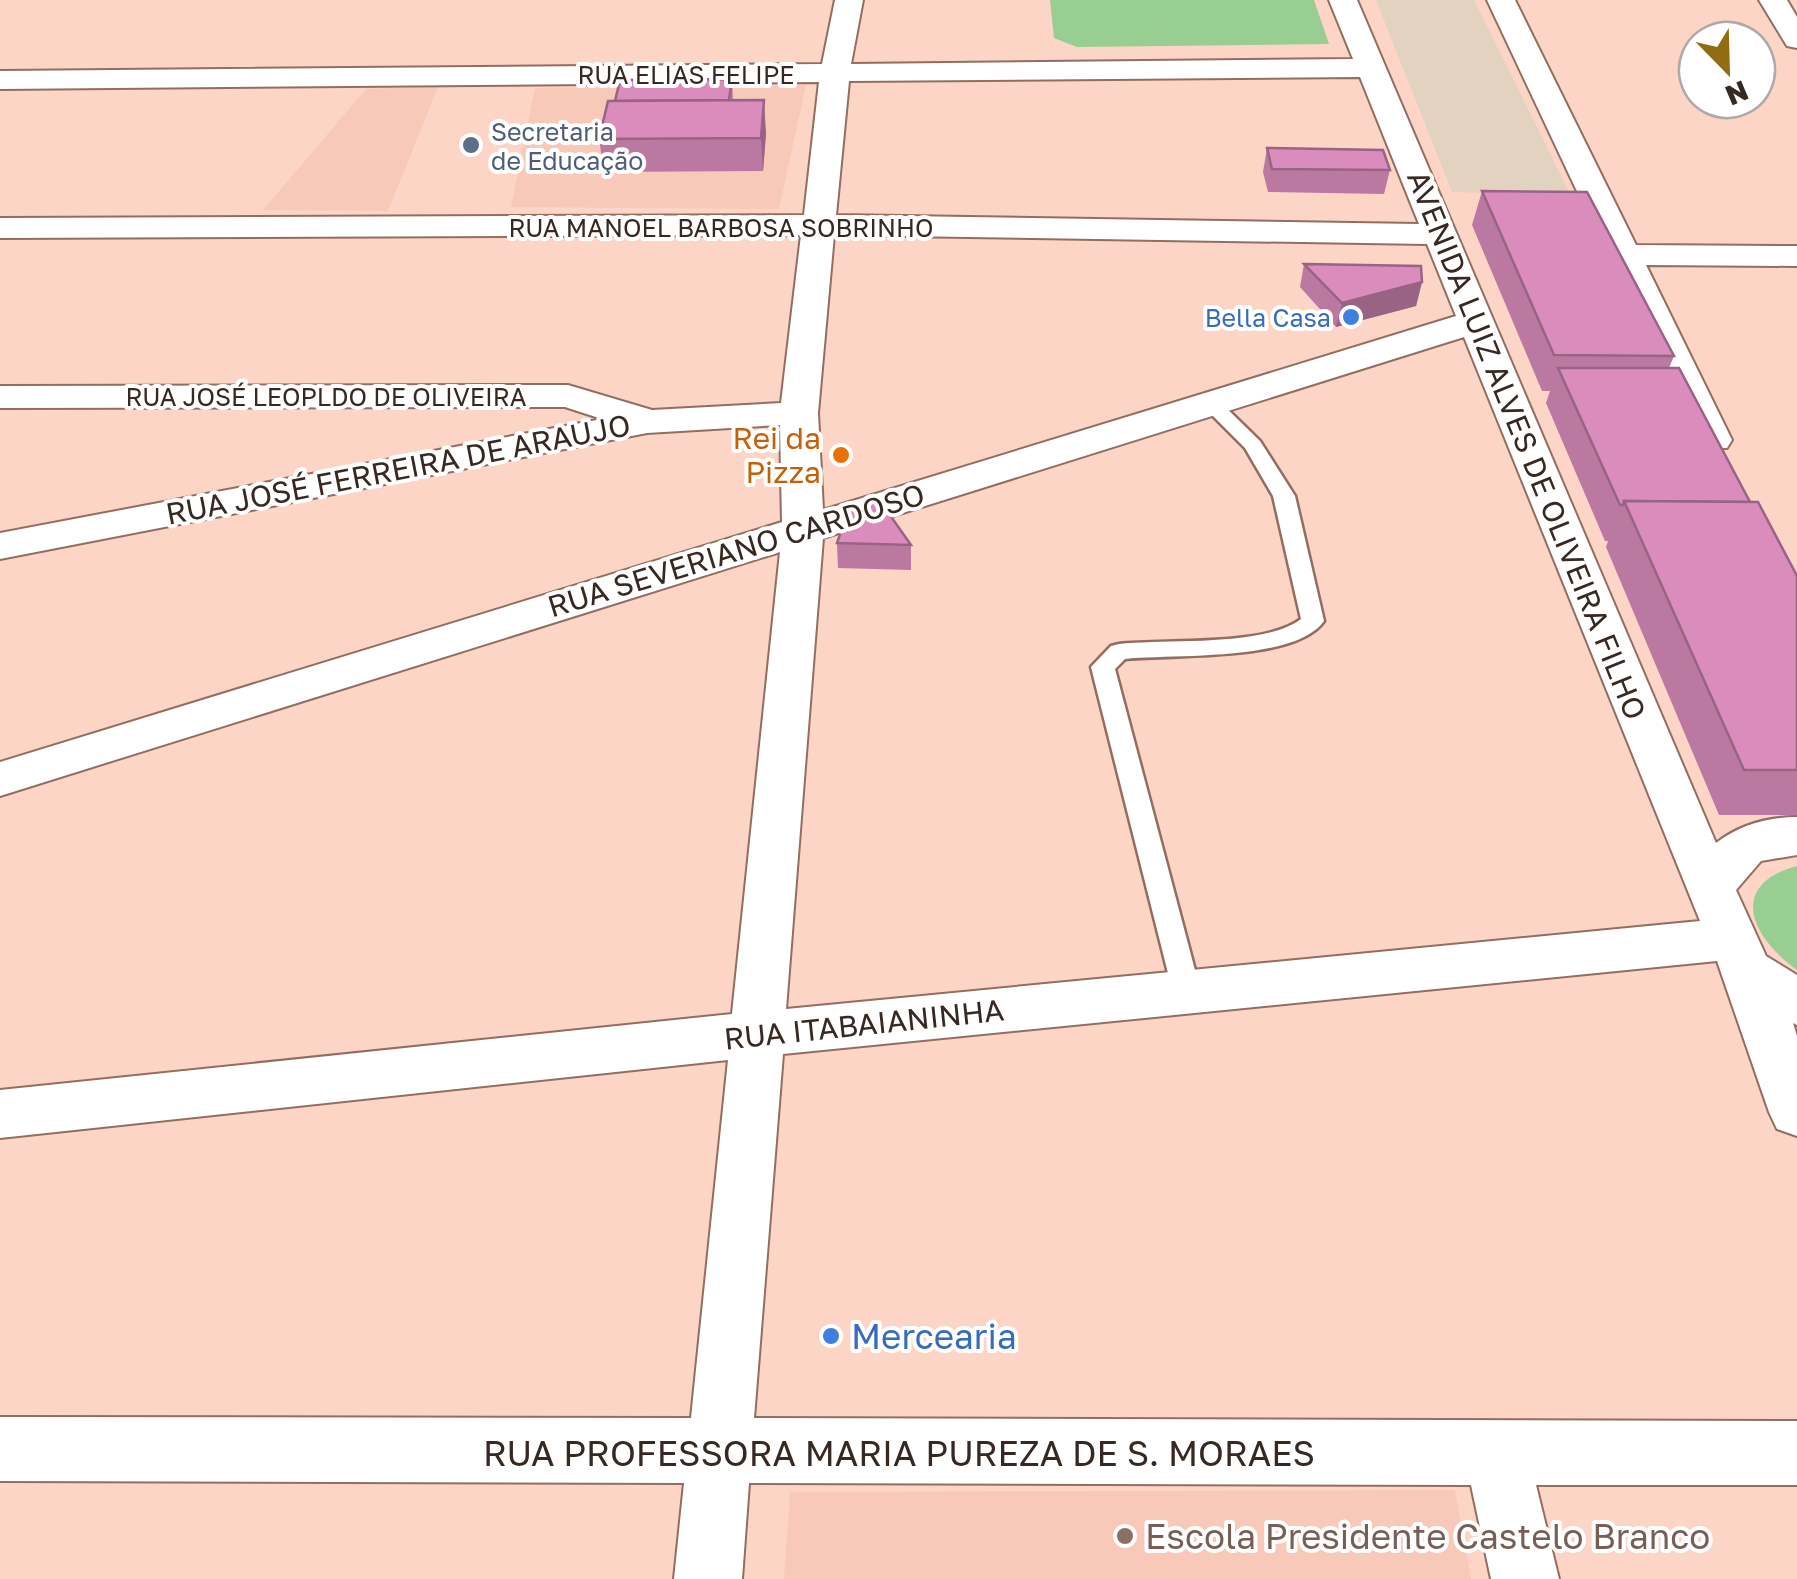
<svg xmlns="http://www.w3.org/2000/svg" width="1797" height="1579" viewBox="0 0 1797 1579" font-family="'Golos Text',sans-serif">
	<rect width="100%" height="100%" fill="#fcd5c6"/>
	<!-- commercial -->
	<polygon fill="#e2d2c0" points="1376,0 1474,0 1571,196 1452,192"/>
	<!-- built -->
	<g fill="#f8c9b8">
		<polygon points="806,85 779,209 511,207 535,88"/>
		<polygon points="438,87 388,211 263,210 366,89"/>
		<polygon points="1455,1490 1471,1579 784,1579 790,1492"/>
	</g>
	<!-- green -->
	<g fill="#98ce91">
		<polygon points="1050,0 1314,0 1329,44 1077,47 1054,38"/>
		<path d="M 1797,866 L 1797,970 C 1751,937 1727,885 1797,866 Z"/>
	</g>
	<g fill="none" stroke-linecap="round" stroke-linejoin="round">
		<!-- lane casing -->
		<g stroke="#916e61" stroke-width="5">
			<path id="lane" d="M 1210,397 L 1217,399 L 1260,441 L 1295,496 L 1324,621 C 1295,662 1174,654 1125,659 L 1115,669 L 1200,989 L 1196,997 L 1186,1000 L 1176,997 L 1172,989 L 1091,667 L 1111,646 L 1119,644 C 1166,639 1265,647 1301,619 L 1273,496 L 1245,448 L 1200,403 Z"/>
		</g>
		<!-- street casing -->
		<g stroke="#916e61" stroke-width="4">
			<g id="street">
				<path d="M 835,0 L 863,0 L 851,64 L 1353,59 L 1329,0 L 1357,0 L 1716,843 C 1739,825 1768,817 1797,817 L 1797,855 L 1761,861 L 1736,890 L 1766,956 L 1797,975 L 1797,1025 L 1793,1023 L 1797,1036 L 1797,1136 L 1777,1129 L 1769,1112 L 1717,961 L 783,1054 L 754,1418 L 1797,1421 L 1797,1485 L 1536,1485 L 1559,1579 L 1491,1579 L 1471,1485 L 749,1483 L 742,1579 L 674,1579 L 684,1483 L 0,1481 L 0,1417 L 691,1418 L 728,1060 L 0,1138 L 0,1090 L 732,1014 L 780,552 L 0,796 L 0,762 L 782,522 L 780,425 L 647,433 L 0,559 L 0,533 L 602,419 L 565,407 L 0,408 L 0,386 L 568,385 L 652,410 L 781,403 L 801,235 L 0,238 L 0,218 L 804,215 L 819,82 L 0,89 L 0,71 L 822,64 ZM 1360,77 L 1419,224 L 836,215 L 849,81 ZM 834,235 L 1427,244 L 1456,316 L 823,510 L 818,413 ZM 1464,337 L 1700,921 L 786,1009 L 823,538 Z"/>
				<polygon points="1487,0 1515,0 1636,245 1797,246 1797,266 1646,265 1732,440 1727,448 1699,448 1694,440"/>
				<polygon points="1759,0 1787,0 1797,17 1797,48 1787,46"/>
			</g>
		</g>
		<!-- lane -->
		<use href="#lane" fill="#fff" fill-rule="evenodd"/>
		<!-- street -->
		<use href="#street" fill="#fff" fill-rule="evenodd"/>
	</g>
	<!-- wall -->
	<g fill="#bb79a2">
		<polygon points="732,79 733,100 766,133 763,171 604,172 599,139"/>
		<polygon points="1267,148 1390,170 1384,194 1268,192 1263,172"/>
		<polygon points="1482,191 1674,356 1669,368 1797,576 1797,815 1719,815 1606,547 1608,541 1605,541 1546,403 1550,391 1542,391 1472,225"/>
		<polygon points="1304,264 1422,282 1416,306 1336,327 1300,287"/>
		<polygon points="837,543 911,545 911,570 838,568"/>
	</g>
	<!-- shaded-wall -->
	<g fill="#996384">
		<polygon points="764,100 766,133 763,171 761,138"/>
		<polygon points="1422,282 1416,306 1336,327 1342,303"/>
	</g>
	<!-- building -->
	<g fill="#da8dbc" stroke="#996384" stroke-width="2.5">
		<polygon points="732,79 729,100 615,101 620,80"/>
		<polygon points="764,100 761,138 599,139 608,101"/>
		<polygon points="1267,148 1383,150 1390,170 1272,169"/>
		<polygon points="1482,191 1587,192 1674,356 1554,355"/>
		<polygon points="1304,264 1421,266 1422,282 1342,303"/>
		<polygon points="1558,368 1679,368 1750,502 1624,501 1623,505 1620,505"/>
		<polygon points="880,501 911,545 837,543 848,511"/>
		<polygon points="1624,501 1758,502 1797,576 1797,770 1744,770"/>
	</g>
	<!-- markers -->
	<circle fill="#5c6f8a" stroke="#fff" stroke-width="4" cx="471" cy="145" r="10"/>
	<g fill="#3f7fe0" stroke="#fff" stroke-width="4">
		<circle cx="1351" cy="317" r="10"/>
		<circle cx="831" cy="1336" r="10"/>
	</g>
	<circle fill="#e8710a" stroke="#fff" stroke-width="4" cx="841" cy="455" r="10"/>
	<circle fill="#8d6e63" stroke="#fff" stroke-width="4" cx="1125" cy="1536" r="10"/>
	<g text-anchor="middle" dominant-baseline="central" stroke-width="8" stroke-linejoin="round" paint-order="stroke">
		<!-- far-street labels -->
		<g font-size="25" fill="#372822" stroke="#fff">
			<text x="686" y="74">RUA ELIAS FELIPE</text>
			<text x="721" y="227">RUA MANOEL BARBOSA SOBRINHO</text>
			<text x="326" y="396">RUA JOSÉ LEOPLDO DE OLIVEIRA</text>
		</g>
		<!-- far-service labels -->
		<g font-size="25" fill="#4e5e75" stroke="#fff" text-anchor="start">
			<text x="491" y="131">Secretaria<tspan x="491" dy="29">de Educação</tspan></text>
		</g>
		<!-- far-shop labels -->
		<g font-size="25" fill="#366cbe" stroke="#fff" text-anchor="end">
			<text x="1331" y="317">Bella Casa</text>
		</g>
		<!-- food labels -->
		<g font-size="30" fill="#c56008" stroke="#fff" text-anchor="end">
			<text x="821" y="438">Rei da<tspan x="821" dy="34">Pizza</tspan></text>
		</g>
		<!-- street labels -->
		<g font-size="30" fill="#372822" stroke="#fff">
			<text transform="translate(1527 445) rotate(68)">AVENIDA LUIZ ALVES DE OLIVEIRA FILHO</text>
			<text transform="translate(398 469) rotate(-11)">RUA JOSÉ FERREIRA DE ARAUJO</text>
			<text transform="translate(736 550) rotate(-17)">RUA SEVERIANO CARDOSO</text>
			<text transform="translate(864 1024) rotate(-6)">RUA ITABAIANINHA</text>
		</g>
		<!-- near-shop labels -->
		<g font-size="35" fill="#366cbe" stroke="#fff" text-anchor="start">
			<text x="851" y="1336">Mercearia</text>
		</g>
		<!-- near-street labels -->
		<g font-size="35" fill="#372822" stroke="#fff">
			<text x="899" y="1453">RUA PROFESSORA MARIA PUREZA DE S. MORAES</text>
		</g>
		<!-- near-education labels -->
		<g font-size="35" fill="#785e54" stroke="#fff" text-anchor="start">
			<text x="1145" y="1536">Escola Presidente Castelo Branco</text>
		</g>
	</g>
	<!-- north arrow -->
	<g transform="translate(1727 70) rotate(157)"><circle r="48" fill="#ffffff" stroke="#afa9a7" stroke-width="2.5"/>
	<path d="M0-8L18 38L0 25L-18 38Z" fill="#906d12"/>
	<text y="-15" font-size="28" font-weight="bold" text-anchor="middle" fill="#372822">N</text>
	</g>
</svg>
